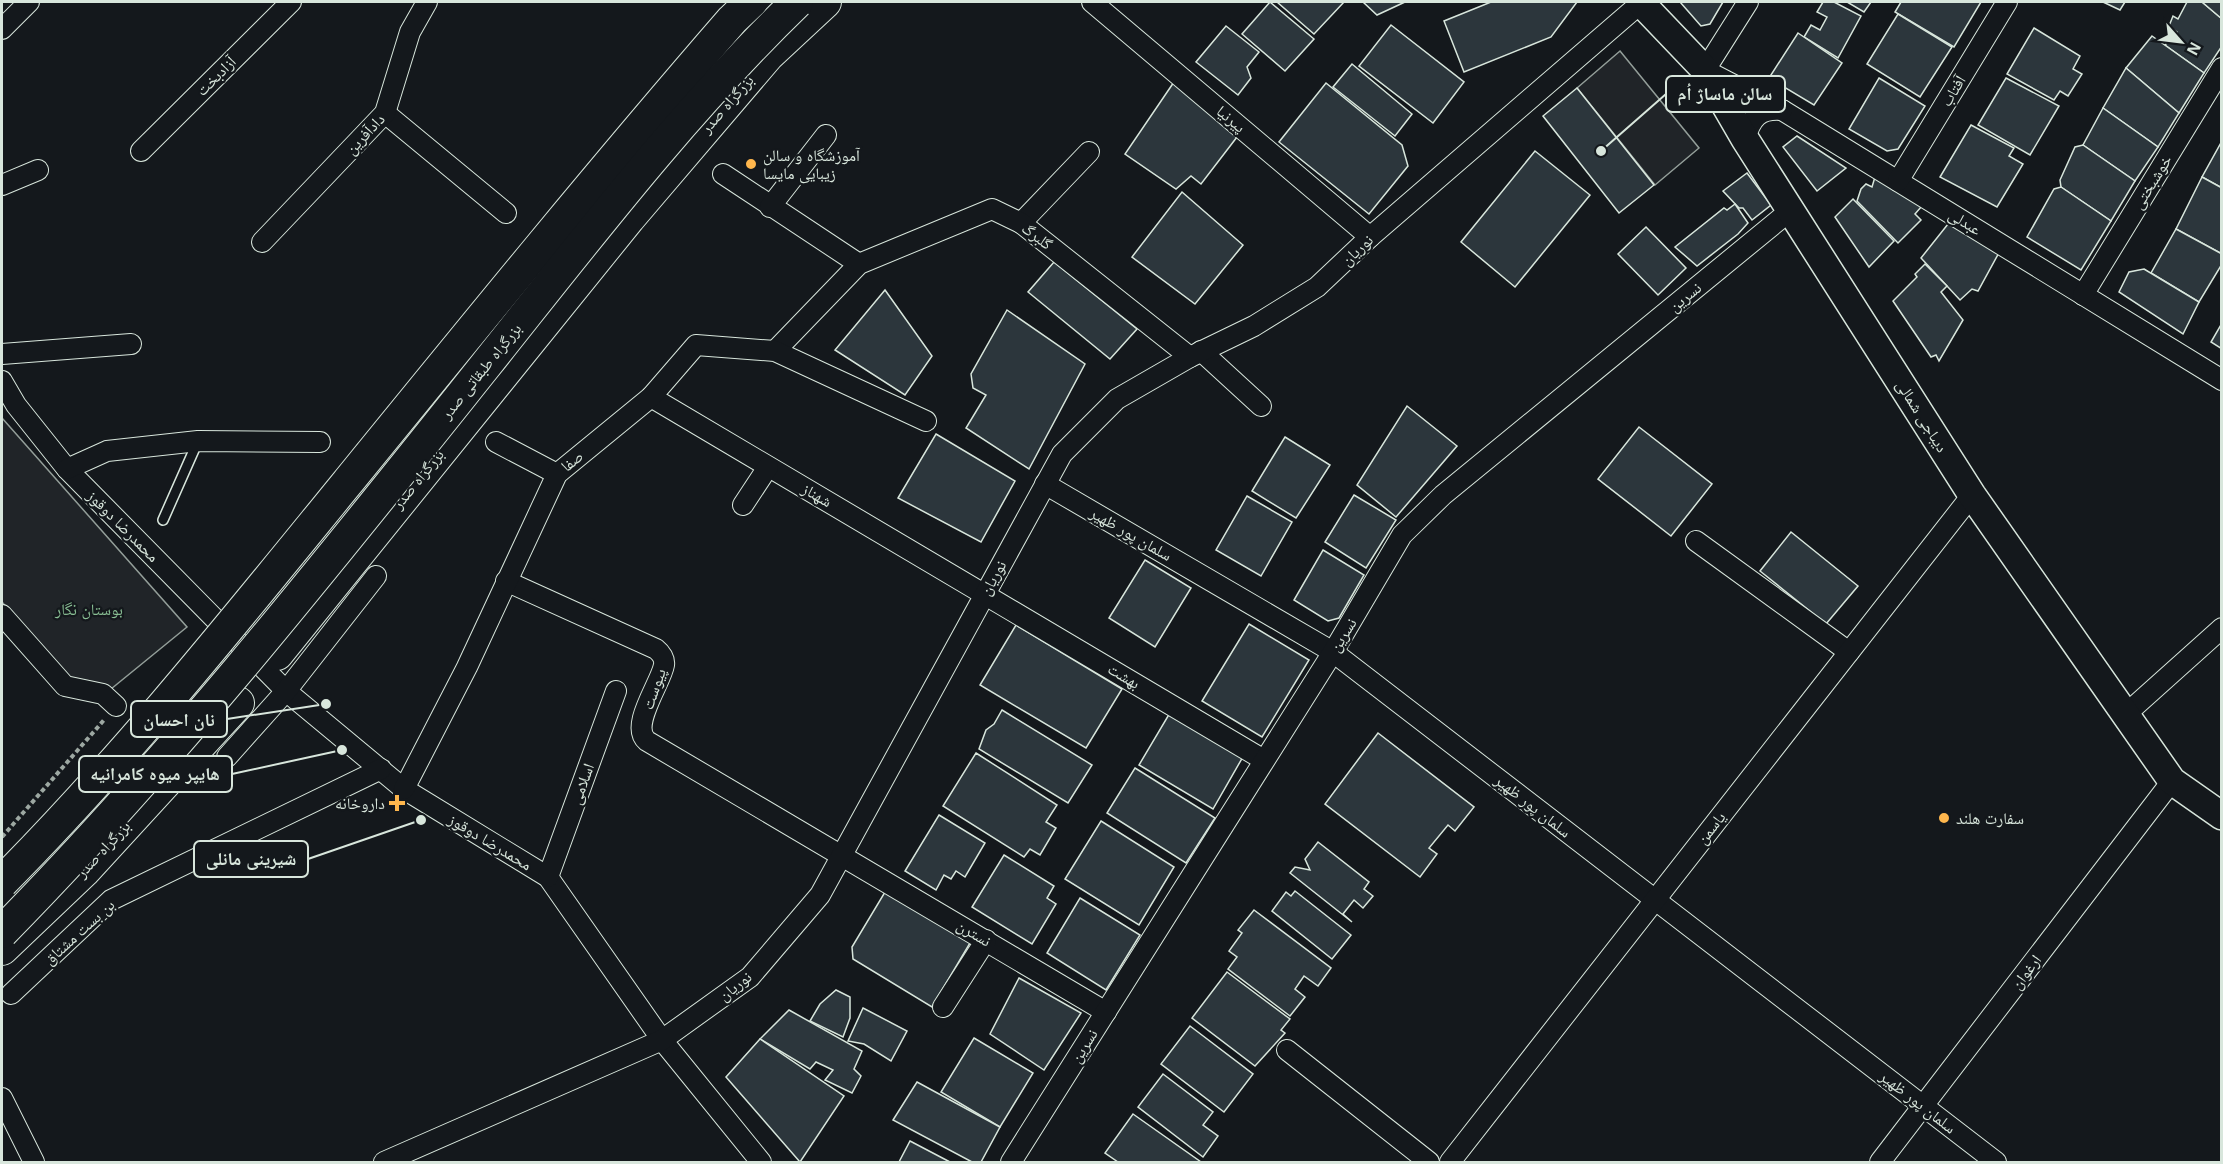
<svg xmlns="http://www.w3.org/2000/svg" width="2223" height="1164" viewBox="0 0 2223 1164" font-family="Arial,'Noto Naskh Arabic',sans-serif">
	<rect width="100%" height="100%" fill="#14181c"/>
	<!-- green -->
	<g fill="#202428" stroke="#939e99" stroke-width="1.5">
		<polygon points="1620,51 1699,148 1655,185 1577,88"/>
		<polygon points="2,418 187,627 111,689 70,681 2,602"/>
	</g>
	<!-- building -->
	<g fill="#2c363c" stroke="#d8e6dc" stroke-width="1.5">
		<polygon points="1270,2 1314,39 1285,71 1242,34"/>
		<polygon points="1277,2 1344,2 1314,34"/>
		<polygon points="1363,2 1405,2 1377,15"/>
		<polygon points="1491,2 1577,2 1551,37 1464,72 1444,21"/>
		<polygon points="1680,2 1723,2 1710,24 1701,26"/>
		<polygon points="1823,2 1834,2 1861,16 1838,58 1804,37 1811,25 1820,30 1827,17 1817,12"/>
		<polygon points="1847,2 1871,2 1864,12"/>
		<polygon points="1901,2 1981,2 1954,47 1895,12"/>
		<polygon points="2103,2 2125,2 2120,10"/>
		<polygon points="2187,2 2202,2 2222,19 2222,46 2204,73 2165,45 2177,32 2169,26 2173,16 2178,19"/>
		<polygon points="2202,2 2222,2 2222,19"/>
		<polygon points="1898,14 1952,47 1920,97 1867,64"/>
		<polygon points="1391,25 1464,82 1433,123 1359,66"/>
		<polygon points="1226,26 1259,52 1247,67 1251,78 1238,95 1196,62"/>
		<polygon points="2034,28 2080,56 2073,69 2082,74 2068,96 2060,91 2054,100 2007,74"/>
		<polygon points="1798,33 1842,63 1814,105 1769,78"/>
		<polygon points="2152,36 2204,73 2179,113 2126,68"/>
		<polygon points="1352,64 1412,114 1395,136 1333,87"/>
		<polygon points="2126,68 2179,113 2158,147 2103,108"/>
		<polygon points="1879,78 1925,106 1898,149 1887,151 1849,129"/>
		<polygon points="2006,78 2059,106 2030,155 1978,125"/>
		<polygon points="1176,79 1237,137 1201,184 1191,176 1176,189 1125,154"/>
		<polygon points="1326,83 1402,145 1408,166 1369,214 1279,142"/>
		<polygon points="1577,88 1654,185 1619,213 1543,116"/>
		<polygon points="2103,108 2158,147 2135,181 2083,145"/>
		<polygon points="1971,125 2014,148 2009,156 2023,164 1997,207 1940,177"/>
		<polygon points="1797,136 1846,168 1817,191 1783,147"/>
		<polygon points="2222,141 2222,188 2202,177"/>
		<polygon points="2083,145 2135,181 2111,221 2061,187 2060,180 2075,147"/>
		<polygon points="1535,151 1590,195 1515,287 1461,242"/>
		<polygon points="1747,173 1771,205 1752,220 1743,208 1739,208 1723,191"/>
		<polygon points="1875,177 1922,206 1915,214 1921,220 1898,243 1857,201 1861,189 1866,184 1872,187"/>
		<polygon points="2202,177 2222,188 2222,254 2176,229"/>
		<polygon points="2061,187 2111,221 2081,270 2027,237 2054,189"/>
		<polygon points="1182,192 1243,245 1195,304 1132,257"/>
		<polygon points="1853,199 1894,241 1869,267 1835,217"/>
		<polygon points="1735,204 1748,223 1738,234 1697,266 1675,247 1724,208 1727,210"/>
		<polygon points="1952,219 2001,249 1978,291 1972,289 1960,300 1921,258"/>
		<polygon points="1646,227 1686,268 1658,295 1618,254"/>
		<polygon points="2176,229 2222,254 2222,264 2199,302 2151,273"/>
		<polygon points="1054,262 1137,329 1110,359 1028,292"/>
		<polygon points="1925,264 1947,286 1941,292 1963,320 1939,361 1936,355 1931,357 1893,301 1917,277 1915,274"/>
		<polygon points="2144,269 2199,302 2183,334 2119,292 2129,272"/>
		<polygon points="885,290 932,356 905,395 835,350"/>
		<polygon points="1007,310 1085,364 1029,469 966,428 986,395 973,388 971,374"/>
		<polygon points="2222,323 2222,349 2211,342"/>
		<polygon points="1407,406 1457,446 1396,517 1357,485"/>
		<polygon points="1639,427 1712,484 1671,536 1598,479"/>
		<polygon points="936,434 1015,481 981,542 898,498"/>
		<polygon points="1285,437 1330,465 1296,518 1252,491"/>
		<polygon points="1354,495 1396,520 1366,568 1325,542"/>
		<polygon points="1247,496 1292,522 1261,576 1216,550"/>
		<polygon points="1791,532 1858,586 1826,624 1760,571"/>
		<polygon points="1323,550 1364,575 1339,618 1328,621 1294,600"/>
		<polygon points="1145,560 1191,588 1155,647 1109,618"/>
		<polygon points="1249,624 1309,660 1262,737 1202,701"/>
		<polygon points="1016,625 1122,689 1086,748 980,685"/>
		<polygon points="1002,710 1092,765 1068,803 979,749 986,730 994,724"/>
		<polygon points="1171,711 1244,755 1213,809 1139,765"/>
		<polygon points="1378,733 1474,807 1455,831 1448,825 1429,848 1437,854 1420,877 1325,804"/>
		<polygon points="976,753 1057,805 1046,822 1056,828 1040,855 1030,849 1024,857 943,806"/>
		<polygon points="1135,768 1215,818 1186,863 1107,813"/>
		<polygon points="939,815 985,843 965,877 956,871 951,879 944,875 936,890 905,871"/>
		<polygon points="1101,821 1174,867 1139,925 1065,879"/>
		<polygon points="1318,842 1369,882 1364,889 1373,896 1363,908 1354,900 1343,914 1352,922 1290,873 1295,867 1310,870 1305,859"/>
		<polygon points="1004,855 1054,886 1047,898 1056,904 1032,944 972,907"/>
		<polygon points="888,887 973,938 932,1007 853,959 852,947"/>
		<polygon points="1295,891 1351,935 1332,959 1272,911 1286,892 1291,896"/>
		<polygon points="1080,898 1140,935 1106,990 1047,953"/>
		<polygon points="1254,910 1331,968 1318,986 1304,976 1295,989 1305,997 1290,1016 1228,969 1237,957 1229,951 1242,933 1238,930"/>
		<polygon points="1227,972 1290,1019 1281,1030 1285,1033 1255,1066 1192,1018"/>
		<polygon points="1019,978 1081,1013 1044,1070 990,1034"/>
		<polygon points="836,990 850,997 850,1018 843,1037 810,1021 820,1004"/>
		<polygon points="863,1008 907,1031 891,1061 864,1044 848,1041"/>
		<polygon points="789,1010 862,1051 854,1069 861,1076 852,1093 825,1080 833,1070 816,1062 810,1069 760,1039"/>
		<polygon points="1190,1026 1253,1074 1224,1112 1161,1064"/>
		<polygon points="974,1038 1033,1073 1000,1127 941,1092"/>
		<polygon points="760,1039 844,1096 800,1162 726,1077"/>
		<polygon points="1163,1074 1213,1112 1203,1125 1218,1136 1203,1157 1138,1107"/>
		<polygon points="917,1082 1000,1127 981,1162 972,1162 893,1120"/>
		<polygon points="1133,1114 1201,1162 1118,1162 1105,1153"/>
		<polygon points="910,1141 950,1162 899,1162"/>
	</g>
	<g fill="none" stroke-linecap="round" stroke-linejoin="round">
		<!-- service casing -->
		<g stroke="#d8e6dc" stroke-width="12">
			<polyline id="service" points="163,520 198,441"/>
		</g>
		<!-- minor casing -->
		<g stroke="#d8e6dc" stroke-width="22">
			<g id="minor">
				<polyline points="1092,2 1370,237"/>
				<polyline points="1748,2 1705,70 1782,110 2222,380"/>
				<polyline points="2,29 29,2"/>
				<polyline points="385,113 506,213"/>
				<path d="M 1745,139 C 1751,118 1759,108 1782,110"/>
				<polyline points="141,151 291,2"/>
				<polyline points="723,174 859,264"/>
				<polyline points="1898,181 2007,2"/>
				<polyline points="2,185 38,170"/>
				<polyline points="770,207 826,135"/>
				<polyline points="1021,223 1089,152"/>
				<polyline points="262,242 385,113 410,32 427,2"/>
				<polyline points="2083,295 2222,68"/>
				<polyline points="775,351 859,264 992,209 1021,223 1190,357"/>
				<polyline points="1201,351 1261,406"/>
				<polyline points="2,354 131,344"/>
				<polyline points="2,381 16,405 67,469 286,691 404,789 548,877 662,1040 761,1162"/>
				<polyline points="651,397 1264,760"/>
				<polyline points="496,442 557,474"/>
				<polyline points="67,469 107,451 198,441 320,442"/>
				<polyline points="1045,484 1333,652 1996,1162"/>
				<polyline points="743,505 768,467"/>
				<polyline points="1696,541 1849,652"/>
				<path d="M 506,581 L 656,649 C 661,653 665,659 664,665 C 661,683 629,726 647,741 L 1106,1012"/>
				<polyline points="2,615 65,686 103,694 116,706"/>
				<polyline points="2126,714 2222,628"/>
				<polyline points="227,757 286,691 376,576"/>
				<polyline points="404,789 467,667 557,474 651,397 696,345 775,351 926,421"/>
				<polyline points="548,877 616,691"/>
				<polyline points="11,994 111,900 381,769"/>
				<polyline points="943,1007 986,940"/>
				<polyline points="1287,1050 1429,1162"/>
				<polyline points="2,1098 34,1162"/>
				<polyline points="384,1162 662,1040 750,977 820,895 1062,454 1117,399 1190,357 1254,326 1317,287 1370,237 1641,3"/>
				<polyline points="1011,1162 1333,652 1402,535 1443,495 1791,210"/>
				<polyline points="1450,1162 1972,495"/>
				<polyline points="1880,1162 2172,781"/>
			</g>
		</g>
		<!-- secondary casing -->
		<g stroke="#d8e6dc" stroke-width="30">
			<polyline id="secondary" points="1640,2 1705,70 1745,139 1972,495 2172,781 2222,816"/>
		</g>
		<!-- trunk casing -->
		<g stroke="#d8e6dc" stroke-width="34">
			<g id="trunk">
				<polyline points="277,654 629,218 768,55 825,2"/>
				<polyline points="2,949 84,871 238,703"/>
			</g>
		</g>
		<!-- path -->
		<polyline stroke="#9da8a2" stroke-width="4" stroke-dasharray="4.5 3" stroke-linecap="butt" points="2,837 104,720"/>
		<!-- service -->
		<use href="#service" stroke="#14181c" stroke-width="9"/>
		<!-- minor -->
		<use href="#minor" stroke="#14181c" stroke-width="20"/>
		<!-- secondary -->
		<use href="#secondary" stroke="#14181c" stroke-width="27"/>
		<!-- trunk -->
		<use href="#trunk" stroke="#14181c" stroke-width="32"/>
		<!-- trunk-bridge casing -->
		<g stroke="#d8e6dc" stroke-width="34" stroke-linecap="butt">
			<g id="trunk-bridge">
				<path d="M 2,882 C 126,757 236,619 347,483 C 474,327 600,172 732,20 L 751,2"/>
				<path d="M 2,932 C 176,755 330,560 485,366 C 584,242 682,113 797,2"/>
			</g>
		</g>
		<!-- trunk-bridge -->
		<use href="#trunk-bridge" stroke="#14181c" stroke-width="32"/>
	</g>
	<!-- markers -->
	<g fill="#ffb74d" stroke="#14181c" stroke-width="2">
		<circle cx="751" cy="164" r="6"/>
		<path d="M394 794h6v6h6v6h-6v6h-6v-6h-6v-6h6z"/>
		<circle cx="1944" cy="818" r="6"/>
	</g>
	<g text-anchor="middle" dominant-baseline="central" stroke-width="4.5" stroke-linejoin="round" paint-order="stroke">
		<!-- street labels -->
		<g font-size="16" fill="#d8e6dc" stroke="#14181c">
			<text transform="translate(216 76) rotate(-45)">آزادبخت</text>
			<text transform="translate(1953 91) rotate(-59)">آفتاب</text>
			<text transform="translate(727 104) rotate(-49)">بزرگراه صدر</text>
			<text transform="translate(1231 119) rotate(40)">پیرنیا</text>
			<text transform="translate(365 134) rotate(-47)">دادآفرین</text>
			<text transform="translate(2152 182) rotate(-58)">خوشبختی</text>
			<text transform="translate(1965 222) rotate(32)">عبدلی</text>
			<text transform="translate(1037 236) rotate(37)">گلبرگ</text>
			<text transform="translate(1357 250) rotate(-43)">نوریان</text>
			<text transform="translate(1685 297) rotate(-39)">نسرین</text>
			<text transform="translate(481 371) rotate(-51)">بزرگراه طبقاتی صدر</text>
			<text transform="translate(1922 416) rotate(58)">دیباجی شمالی</text>
			<text transform="translate(572 461) rotate(-40)">صفا</text>
			<text transform="translate(418 479) rotate(-51)">بزرگراه صدر</text>
			<text transform="translate(817 495) rotate(30)">شهناز</text>
			<text transform="translate(123 526) rotate(45)">محمدرضا دوقوز</text>
			<text transform="translate(1131 534) rotate(30)">سلمان پور ظهیر</text>
			<text transform="translate(993 578) rotate(-61)">نوریان</text>
			<text transform="translate(1343 635) rotate(-58)">نسرین</text>
			<text transform="translate(1124 676) rotate(31)">بهشت</text>
			<text transform="translate(654 689) rotate(-71)">پیوست</text>
			<text transform="translate(582 784) rotate(-70)">اسلامی</text>
			<text transform="translate(1533 806) rotate(38)">سلمان پور ظهیر</text>
			<text transform="translate(1711 828) rotate(-52)">یاسمن</text>
			<text transform="translate(490 842) rotate(31)">محمدرضا دوقوز</text>
			<text transform="translate(103 849) rotate(-47)">بزرگراه صدر</text>
			<text transform="translate(79 932) rotate(-42)">بن بست مشتاق</text>
			<text transform="translate(974 933) rotate(31)">نسترن</text>
			<text transform="translate(2026 972) rotate(-53)">ارغوان</text>
			<text transform="translate(735 986) rotate(-38)">نوریان</text>
			<text transform="translate(1084 1046) rotate(-58)">نسرین</text>
			<text transform="translate(1918 1102) rotate(38)">سلمان پور ظهیر</text>
		</g>
		<!-- poi labels -->
		<g font-size="16" fill="#d8e6dc" stroke="#14181c" text-anchor="start">
			<text x="763" y="155">آموزشگاه و سالن<tspan x="763" dy="18">زیبایی مایسا</tspan></text>
			<text x="385" y="803" text-anchor="end">داروخانه</text>
			<text x="1956" y="818">سفارت هلند</text>
		</g>
		<!-- park labels -->
		<g font-size="16" fill="#8ac095" stroke="#14181c">
			<text x="89" y="609">بوستان نگار</text>
		</g>
	</g>
	<!-- callouts -->
	<path fill="none" stroke="#d8e6dc" stroke-width="2" d="M1601 151L1666 94M326 704L227 719M342 750L232 774M421 820L308 859"/>
	<g fill="#d8e6dc" stroke="#14181c" stroke-width="2">
		<circle cx="1601" cy="151" r="6"/>
		<circle cx="326" cy="704" r="6"/>
		<circle cx="342" cy="750" r="6"/>
		<circle cx="421" cy="820" r="6"/>
	</g>
	<g fill="#14181c" stroke="#d8e6dc" stroke-width="2">
		<rect x="1666" y="76" width="119" height="36" rx="6"/>
		<rect x="131" y="701" width="96" height="36" rx="6"/>
		<rect x="79" y="756" width="153" height="36" rx="6"/>
		<rect x="194" y="841" width="114" height="36" rx="6"/>
	</g>
	<g font-size="18" text-anchor="middle" font-weight="bold" fill="#d8e6dc">
		<text x="1725" y="100">سالن ماساژ اُم</text>
		<text x="179" y="726">نان احسان</text>
		<text x="155" y="780">هایپر میوه کامرانیه</text>
		<text x="251" y="865">شیرینی مانلی</text>
	</g>
	<!-- border -->
	<rect width="2223" height="1164" fill="none" stroke="#d8e6dc" stroke-width="6"/>
	<!-- north arrow -->
	<g transform="translate(2181 42) rotate(118)" stroke="#14181c" stroke-width="4.5" paint-order="stroke">
	<path d="M0-4.5L10 22L0 15L-10 22Z" fill="#d8e6dc"/>
	<text y="-9" font-size="16" font-weight="bold" text-anchor="middle" fill="#d8e6dc">N</text>
	</g>
</svg>
